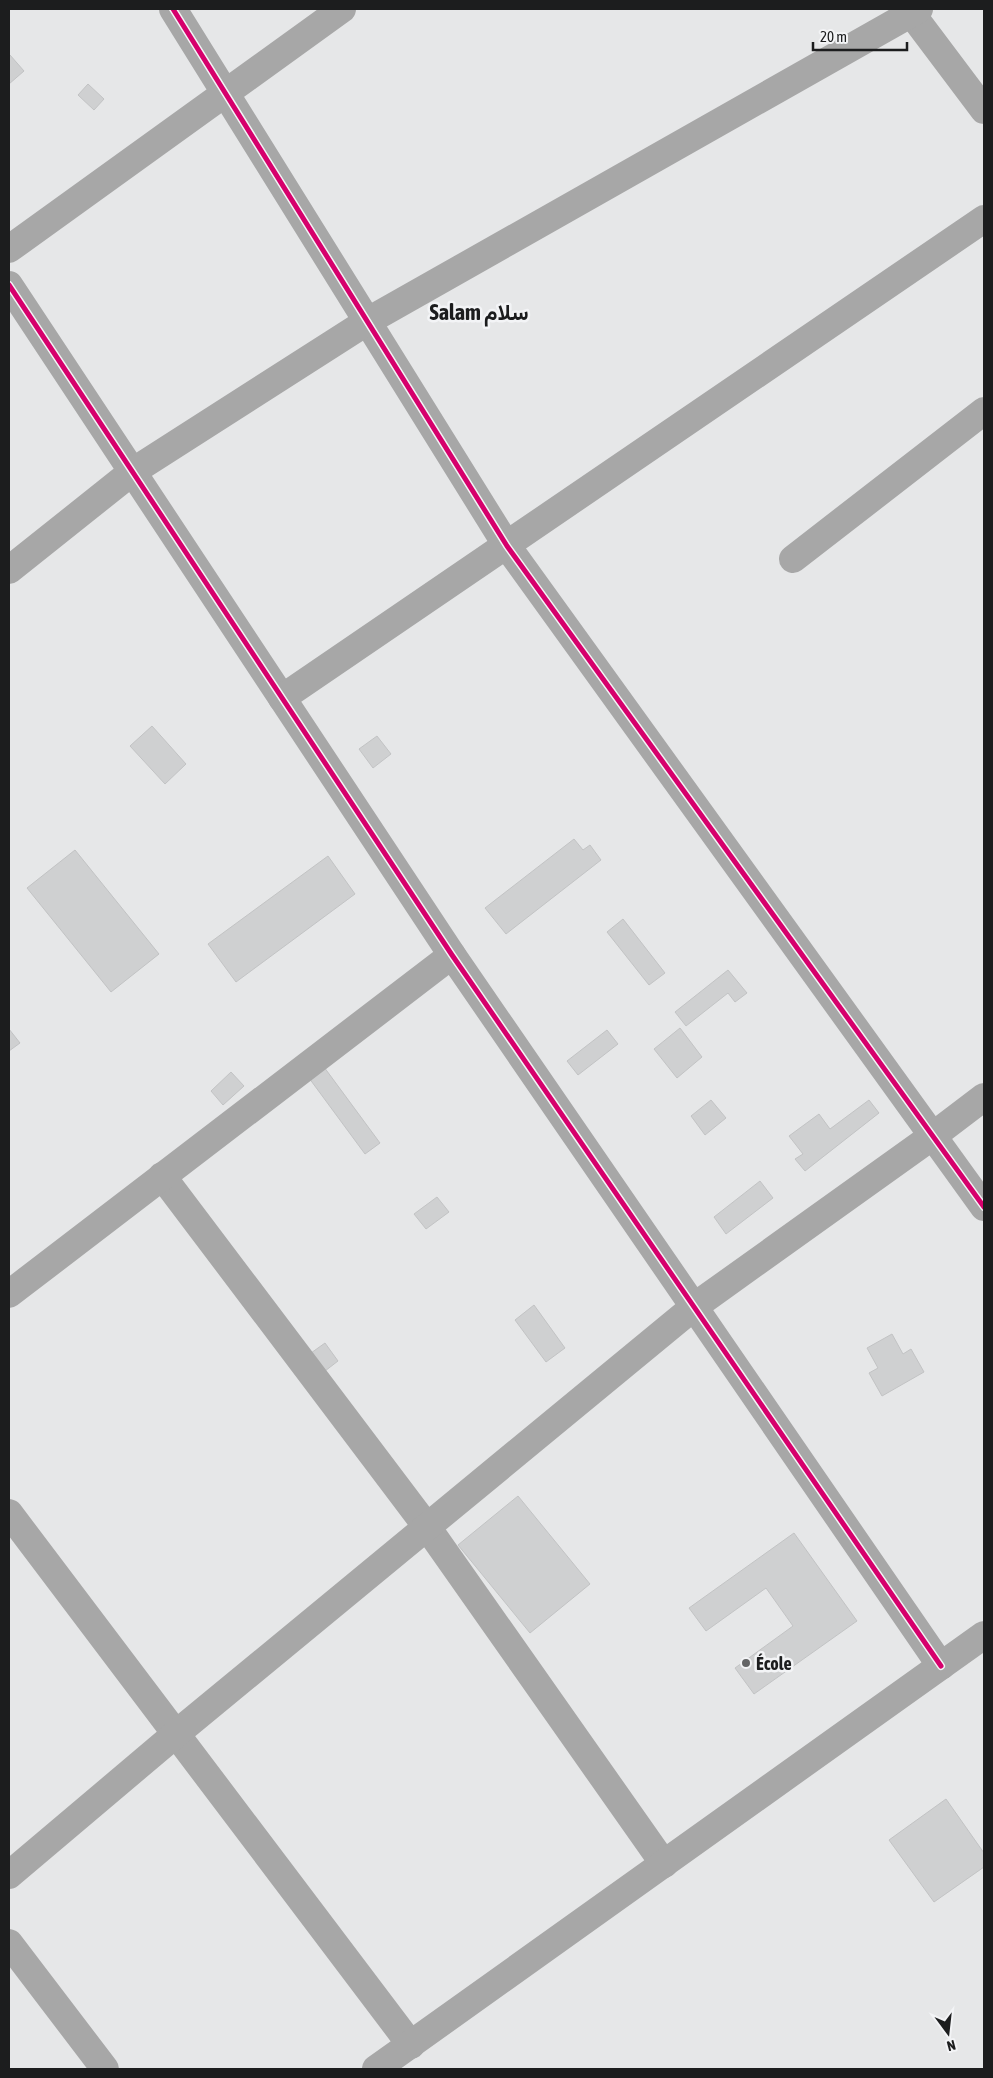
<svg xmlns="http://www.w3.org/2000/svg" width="993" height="2078" viewBox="0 0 993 2078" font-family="'Asap Condensed',Vazirmatn,sans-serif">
	<rect width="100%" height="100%" fill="#e6e7e8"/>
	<!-- building -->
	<g fill="#cfd0d1" stroke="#c2c3c4">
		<polygon points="10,55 24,71 9,84 9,56"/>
		<polygon points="88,84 104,99 94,110 78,95"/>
		<polygon points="152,726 186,764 165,784 130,746"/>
		<polygon points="377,736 391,754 373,768 359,749"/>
		<polygon points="574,839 583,850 590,845 601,860 506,934 485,908"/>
		<polygon points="75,850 159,954 111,992 27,888"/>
		<polygon points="328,856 355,894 236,982 208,944"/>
		<polygon points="623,919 665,973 649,985 607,932"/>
		<polygon points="728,970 747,993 735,1002 728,993 686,1026 675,1012"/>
		<polygon points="680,1028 702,1057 677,1078 654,1049"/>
		<polygon points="9,1029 20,1043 9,1051"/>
		<polygon points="607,1030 618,1044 578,1075 567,1061"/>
		<polygon points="324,1067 380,1143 365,1154 309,1078"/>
		<polygon points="231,1072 244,1086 223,1105 211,1091"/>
		<polygon points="711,1100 726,1118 705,1135 691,1116"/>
		<polygon points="869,1100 879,1113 805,1171 795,1159 803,1154 789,1136 819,1114 830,1129"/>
		<polygon points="760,1181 773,1198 726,1234 714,1217"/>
		<polygon points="437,1197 449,1212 426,1229 414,1214"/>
		<polygon points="534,1305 565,1348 546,1362 515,1320"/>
		<polygon points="892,1334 903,1354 911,1349 924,1372 882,1396 869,1373 878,1368 867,1348"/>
		<polygon points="325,1343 338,1361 325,1371 311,1353"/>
		<polygon points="518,1496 590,1584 530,1633 458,1545"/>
		<polygon points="794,1533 857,1621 754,1694 735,1668 793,1626 766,1588 706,1631 689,1608"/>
		<polygon points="946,1799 984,1853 984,1867 934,1902 889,1840"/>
	</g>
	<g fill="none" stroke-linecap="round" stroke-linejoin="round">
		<!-- street -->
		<g stroke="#a7a7a7" stroke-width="28">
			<polyline points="173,9 507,546 984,1207"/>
			<polyline points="908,9 984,110"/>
			<polyline points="9,249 342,9"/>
			<polyline points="9,285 452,955 941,1666"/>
			<polyline points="793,559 984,411"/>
			<polyline points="9,570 132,472 368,321 919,9"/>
			<polyline points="282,698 984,219"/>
			<polyline points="162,1176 427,1527 664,1864"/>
			<polyline points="9,1294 452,955"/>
			<polyline points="9,1513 411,2045"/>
			<polyline points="9,1875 177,1733 695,1306 934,1135 984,1097"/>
			<polyline points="9,1943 105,2069"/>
			<polyline points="376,2069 984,1635"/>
		</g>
		<!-- cycleway casing -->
		<g stroke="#f3f4f6" stroke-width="8">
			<g id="cycleway">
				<polyline points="173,9 507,546 984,1207"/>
				<polyline points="9,285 452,955 941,1666"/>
			</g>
		</g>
		<!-- cycleway -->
		<use href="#cycleway" stroke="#d6006c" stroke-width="5"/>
	</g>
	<!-- markers -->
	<circle fill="#636465" stroke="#f3f4f6" stroke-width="2" cx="746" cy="1663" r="5"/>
	<g text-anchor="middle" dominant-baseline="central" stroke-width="5" stroke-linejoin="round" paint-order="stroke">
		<!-- poi labels -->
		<g font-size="18" font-weight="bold" fill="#1c1d1e" stroke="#f3f4f6" text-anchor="start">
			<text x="756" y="1663">École</text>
		</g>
		<!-- district labels -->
		<g font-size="22" font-weight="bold" fill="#1c1d1e" stroke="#f3f4f6">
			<text x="479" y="312">Salam سلام</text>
		</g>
	</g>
	<!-- border -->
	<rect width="993" height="2078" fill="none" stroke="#1c1d1e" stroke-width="20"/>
	<!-- north arrow -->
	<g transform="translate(948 2033) rotate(165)" stroke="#f3f4f6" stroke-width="4" paint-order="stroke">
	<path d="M0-4L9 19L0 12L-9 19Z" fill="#1c1d1e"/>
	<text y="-8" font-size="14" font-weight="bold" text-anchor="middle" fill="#1c1d1e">N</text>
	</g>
	<!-- scale -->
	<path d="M813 42v8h94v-8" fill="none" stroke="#1c1d1e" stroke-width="2.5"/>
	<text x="820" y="42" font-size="15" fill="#1c1d1e" stroke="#f3f4f6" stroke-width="4" paint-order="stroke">20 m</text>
</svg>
